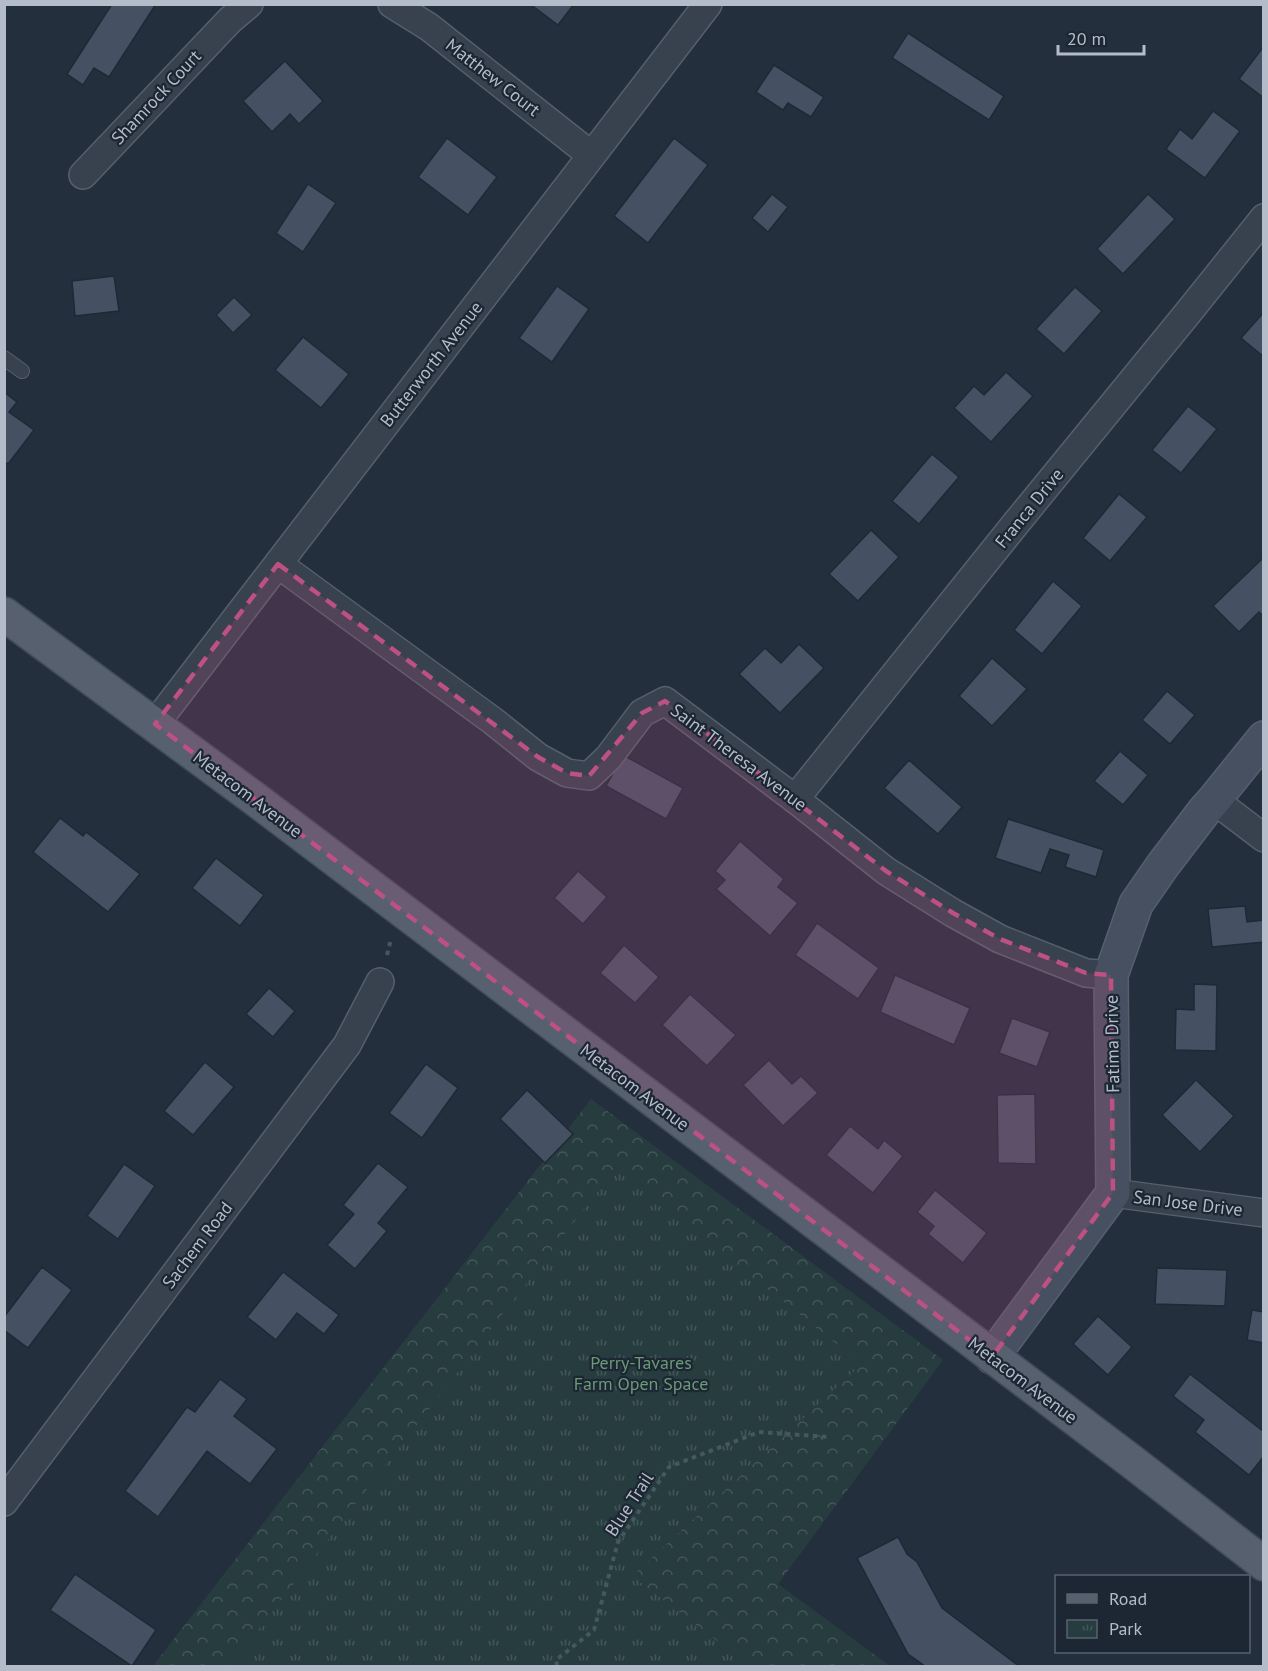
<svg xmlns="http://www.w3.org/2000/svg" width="1268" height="1671" viewBox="0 0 1268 1671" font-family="'PT Sans',sans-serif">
	<defs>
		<pattern id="forest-crowns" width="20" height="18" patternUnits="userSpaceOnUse" patternTransform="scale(1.5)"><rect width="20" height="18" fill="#263c3f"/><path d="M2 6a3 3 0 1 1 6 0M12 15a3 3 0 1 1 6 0" fill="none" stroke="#435659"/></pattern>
		<pattern id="park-tufts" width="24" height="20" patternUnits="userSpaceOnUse" patternTransform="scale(1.5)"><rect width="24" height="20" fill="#263c3f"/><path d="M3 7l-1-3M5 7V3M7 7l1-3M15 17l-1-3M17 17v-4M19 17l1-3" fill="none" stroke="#435659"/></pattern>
	</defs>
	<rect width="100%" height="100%" fill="#242f3e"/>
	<!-- forest -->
	<polygon fill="url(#forest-crowns)" points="591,1099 943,1360 778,1584 890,1666 153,1666"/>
	<!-- park -->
	<polygon fill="url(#park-tufts)" points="615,1169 862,1364 632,1576 750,1666 230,1666"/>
	<!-- building -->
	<g fill="#455162" stroke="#1f2835" stroke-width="1.5">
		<polygon points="112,4 156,4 109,77 94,68 83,85 67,74"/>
		<polygon points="530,4 574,4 558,25"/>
		<polygon points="908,33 1004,96 989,120 892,58"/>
		<polygon points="1264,46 1264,98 1239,79"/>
		<polygon points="285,61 323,101 299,124 290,114 272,132 243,101"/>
		<polygon points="774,65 824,97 811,117 788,103 783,110 756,92"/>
		<polygon points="1213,111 1240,131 1205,178 1166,149 1180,129 1192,139"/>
		<polygon points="447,138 497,177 468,215 418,177"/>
		<polygon points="674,138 708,165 648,243 614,216"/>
		<polygon points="308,184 336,203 303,252 276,233"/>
		<polygon points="772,194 788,207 768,232 752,218"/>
		<polygon points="1148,194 1175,219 1123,274 1097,249"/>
		<polygon points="114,276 119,311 75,316 72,281"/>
		<polygon points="557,286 589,309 552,362 519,338"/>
		<polygon points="1075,287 1102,311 1064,354 1036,329"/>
		<polygon points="234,297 252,315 233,333 216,315"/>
		<polygon points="1264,312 1264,357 1241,338"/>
		<polygon points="303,337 349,374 321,408 275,370"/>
		<polygon points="1006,372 1033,396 991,442 954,408 974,386 984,395"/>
		<polygon points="4,392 17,402 9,412 34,430 8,464 4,461"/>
		<polygon points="1188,406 1217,429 1181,473 1152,450"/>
		<polygon points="932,454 959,477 919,524 892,501"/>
		<polygon points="1119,494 1147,517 1110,561 1083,538"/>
		<polygon points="871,530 899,557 858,601 829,574"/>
		<polygon points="1262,559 1264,561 1264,613 1262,615 1259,612 1239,632 1213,606"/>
		<polygon points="1053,581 1082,606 1042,654 1014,630"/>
		<polygon points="799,644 824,668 780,713 739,674 765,648 781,663"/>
		<polygon points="992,658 1027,689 992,726 959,696"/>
		<polygon points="1167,691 1195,715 1170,744 1142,720"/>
		<polygon points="1120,751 1148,775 1123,805 1094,781"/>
		<polygon points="623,755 683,788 666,819 606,786"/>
		<polygon points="909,760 962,807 938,834 884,788"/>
		<polygon points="60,818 83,836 86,832 140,874 108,912 33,852"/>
		<polygon points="1008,819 1104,850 1096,877 1065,867 1069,855 1050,849 1041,873 995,858"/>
		<polygon points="740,841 784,879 778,887 798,903 770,936 716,889 725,880 715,871"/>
		<polygon points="216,858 264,895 240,926 192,888"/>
		<polygon points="578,871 607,897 583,924 554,898"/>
		<polygon points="1245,906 1247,922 1264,920 1264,942 1212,947 1208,909"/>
		<polygon points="817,923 879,968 858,999 795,955"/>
		<polygon points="624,945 659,977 635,1003 600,973"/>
		<polygon points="895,975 970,1008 954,1045 880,1012"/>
		<polygon points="1194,984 1217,985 1216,1051 1175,1050 1176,1009 1194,1010"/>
		<polygon points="269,988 295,1011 273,1037 246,1014"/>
		<polygon points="690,994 736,1035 707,1066 662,1025"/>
		<polygon points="1012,1018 1050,1032 1037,1067 999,1053"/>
		<polygon points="769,1060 792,1084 801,1076 818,1093 783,1126 743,1085"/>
		<polygon points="205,1062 234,1087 193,1135 164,1111"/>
		<polygon points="426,1064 458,1088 422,1138 389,1113"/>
		<polygon points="1196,1080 1234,1116 1200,1152 1162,1115"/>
		<polygon points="527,1090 573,1134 545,1163 500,1119"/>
		<polygon points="1035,1094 1036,1164 998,1163 997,1095"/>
		<polygon points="850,1126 878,1149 884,1140 903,1156 873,1193 826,1155"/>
		<polygon points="378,1163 408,1187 378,1223 387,1231 355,1269 327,1245 354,1214 343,1205"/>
		<polygon points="124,1164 155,1186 118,1239 87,1216"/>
		<polygon points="935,1190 987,1233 963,1263 928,1234 934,1226 917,1212"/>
		<polygon points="42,1267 72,1290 28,1348 4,1330 4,1317"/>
		<polygon points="1157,1268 1227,1270 1225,1306 1155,1304"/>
		<polygon points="283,1272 339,1315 324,1334 297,1313 276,1340 247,1317"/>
		<polygon points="1252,1310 1264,1312 1264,1343 1247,1340"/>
		<polygon points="1098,1316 1132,1347 1108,1375 1073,1344"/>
		<polygon points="1190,1374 1264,1432 1264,1456 1249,1475 1195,1432 1204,1420 1173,1396"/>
		<polygon points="220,1379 247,1399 234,1416 277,1449 250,1484 207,1451 158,1517 125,1491 187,1407 195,1412"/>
		<polygon points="898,1537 907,1554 917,1562 942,1608 1019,1666 925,1666 908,1654 857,1558"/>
		<polygon points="75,1574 156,1630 132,1666 50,1610"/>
	</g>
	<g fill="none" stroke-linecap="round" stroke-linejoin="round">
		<!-- lane casing -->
		<g stroke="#565f6c" stroke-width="16">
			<polyline id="lane" points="4,358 22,371"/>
		</g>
		<!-- street casing -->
		<g stroke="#565f6c" stroke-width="30">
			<g id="street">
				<polyline points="392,4 429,27 591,155"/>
				<polyline points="83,175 230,20 249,4"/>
				<polyline points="278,564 493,721 538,757 567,773 589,776 608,758 642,713 665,701 795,799 886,871 953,913 1000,939 1086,973 1111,975"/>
				<polyline points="155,724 708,4"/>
				<polyline points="795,799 1017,522 1187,314 1264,218"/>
				<polyline points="1214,800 1264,838"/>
				<polyline points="1113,1193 1264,1213"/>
				<polyline points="4,1502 347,1045 380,982"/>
			</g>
		</g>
		<!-- secondary casing -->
		<g stroke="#565f6c" stroke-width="36">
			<polyline id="secondary" points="992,1357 1113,1193 1111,975 1136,904 1163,865 1205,810 1214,800 1264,738"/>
		</g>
		<!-- primary casing -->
		<g stroke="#414a57" stroke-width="36">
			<polyline id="primary" points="4,614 255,799 1131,1461 1264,1564"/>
		</g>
		<!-- path -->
		<g stroke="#44595c" stroke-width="4" stroke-dasharray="4.5 4.5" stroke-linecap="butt">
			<polyline points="387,955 391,939"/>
			<polyline points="557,1666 556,1660 594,1630 618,1542 669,1467 759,1432 829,1437"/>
		</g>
		<!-- lane -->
		<use href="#lane" stroke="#38414e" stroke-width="14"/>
		<!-- street -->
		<use href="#street" stroke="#38414e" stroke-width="27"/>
		<!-- secondary -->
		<use href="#secondary" stroke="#465061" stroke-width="33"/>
		<!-- primary -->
		<use href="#primary" stroke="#56606e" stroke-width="33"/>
	</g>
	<!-- marked area -->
	<path fill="#bd5182" fill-opacity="0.2" stroke="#bd5182" stroke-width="4.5" stroke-dasharray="12 8" stroke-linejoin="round" d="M 278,564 L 538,757 L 567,773 L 589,776 L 642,713 L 665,701 L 886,871 L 953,913 L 1000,939 L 1086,973 L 1111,975 L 1113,1193 L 992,1357 L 155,724 Z"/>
	<g text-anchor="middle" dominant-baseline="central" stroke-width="4.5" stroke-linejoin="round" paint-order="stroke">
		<!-- street labels -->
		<g font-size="18" fill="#b4bcc9" stroke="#1d2633">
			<text transform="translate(493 77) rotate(38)">Matthew Court</text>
			<text transform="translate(156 97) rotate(-47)">Shamrock Court</text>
			<text transform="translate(431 364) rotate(-52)">Butterworth Avenue</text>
			<text transform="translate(1029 508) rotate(-51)">Franca Drive</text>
			<text transform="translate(739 757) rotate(37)">Saint Theresa Avenue</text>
			<text transform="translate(248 794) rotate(37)">Metacom Avenue</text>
			<text transform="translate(1112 1044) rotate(-91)">Fatima Drive</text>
			<text transform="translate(635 1087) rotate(37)">Metacom Avenue</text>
			<text transform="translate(1188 1203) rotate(7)">San Jose Drive</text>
			<text transform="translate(197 1245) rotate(-53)">Sachem Road</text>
			<text transform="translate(1023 1380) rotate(37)">Metacom Avenue</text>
			<text transform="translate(629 1504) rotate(-57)">Blue Trail</text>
		</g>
		<!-- park labels -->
		<g font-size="18" fill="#6b9a76" stroke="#1d2633">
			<text x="641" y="1362">Perry-Tavares<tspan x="641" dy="21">Farm Open Space</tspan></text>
		</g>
	</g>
	<!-- border -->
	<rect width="1268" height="1671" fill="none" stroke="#b4bcc9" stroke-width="12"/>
	<!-- legend -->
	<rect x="1055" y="1575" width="195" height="78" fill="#1d2633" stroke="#59626f" stroke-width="1.5"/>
	<rect x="1067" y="1594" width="30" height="9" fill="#56606e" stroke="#59626f" stroke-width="1.5"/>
	<text x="1109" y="1605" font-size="18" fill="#b4bcc9">Road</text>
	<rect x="1067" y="1620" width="30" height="18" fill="url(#park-tufts)" stroke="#59626f" stroke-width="1.5"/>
	<text x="1109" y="1635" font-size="18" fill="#b4bcc9">Park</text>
	<!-- scale -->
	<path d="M1058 45v9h86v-9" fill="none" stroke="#b4bcc9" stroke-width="3"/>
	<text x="1067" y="45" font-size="18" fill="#b4bcc9" stroke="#1d2633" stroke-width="4.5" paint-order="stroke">20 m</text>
</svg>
